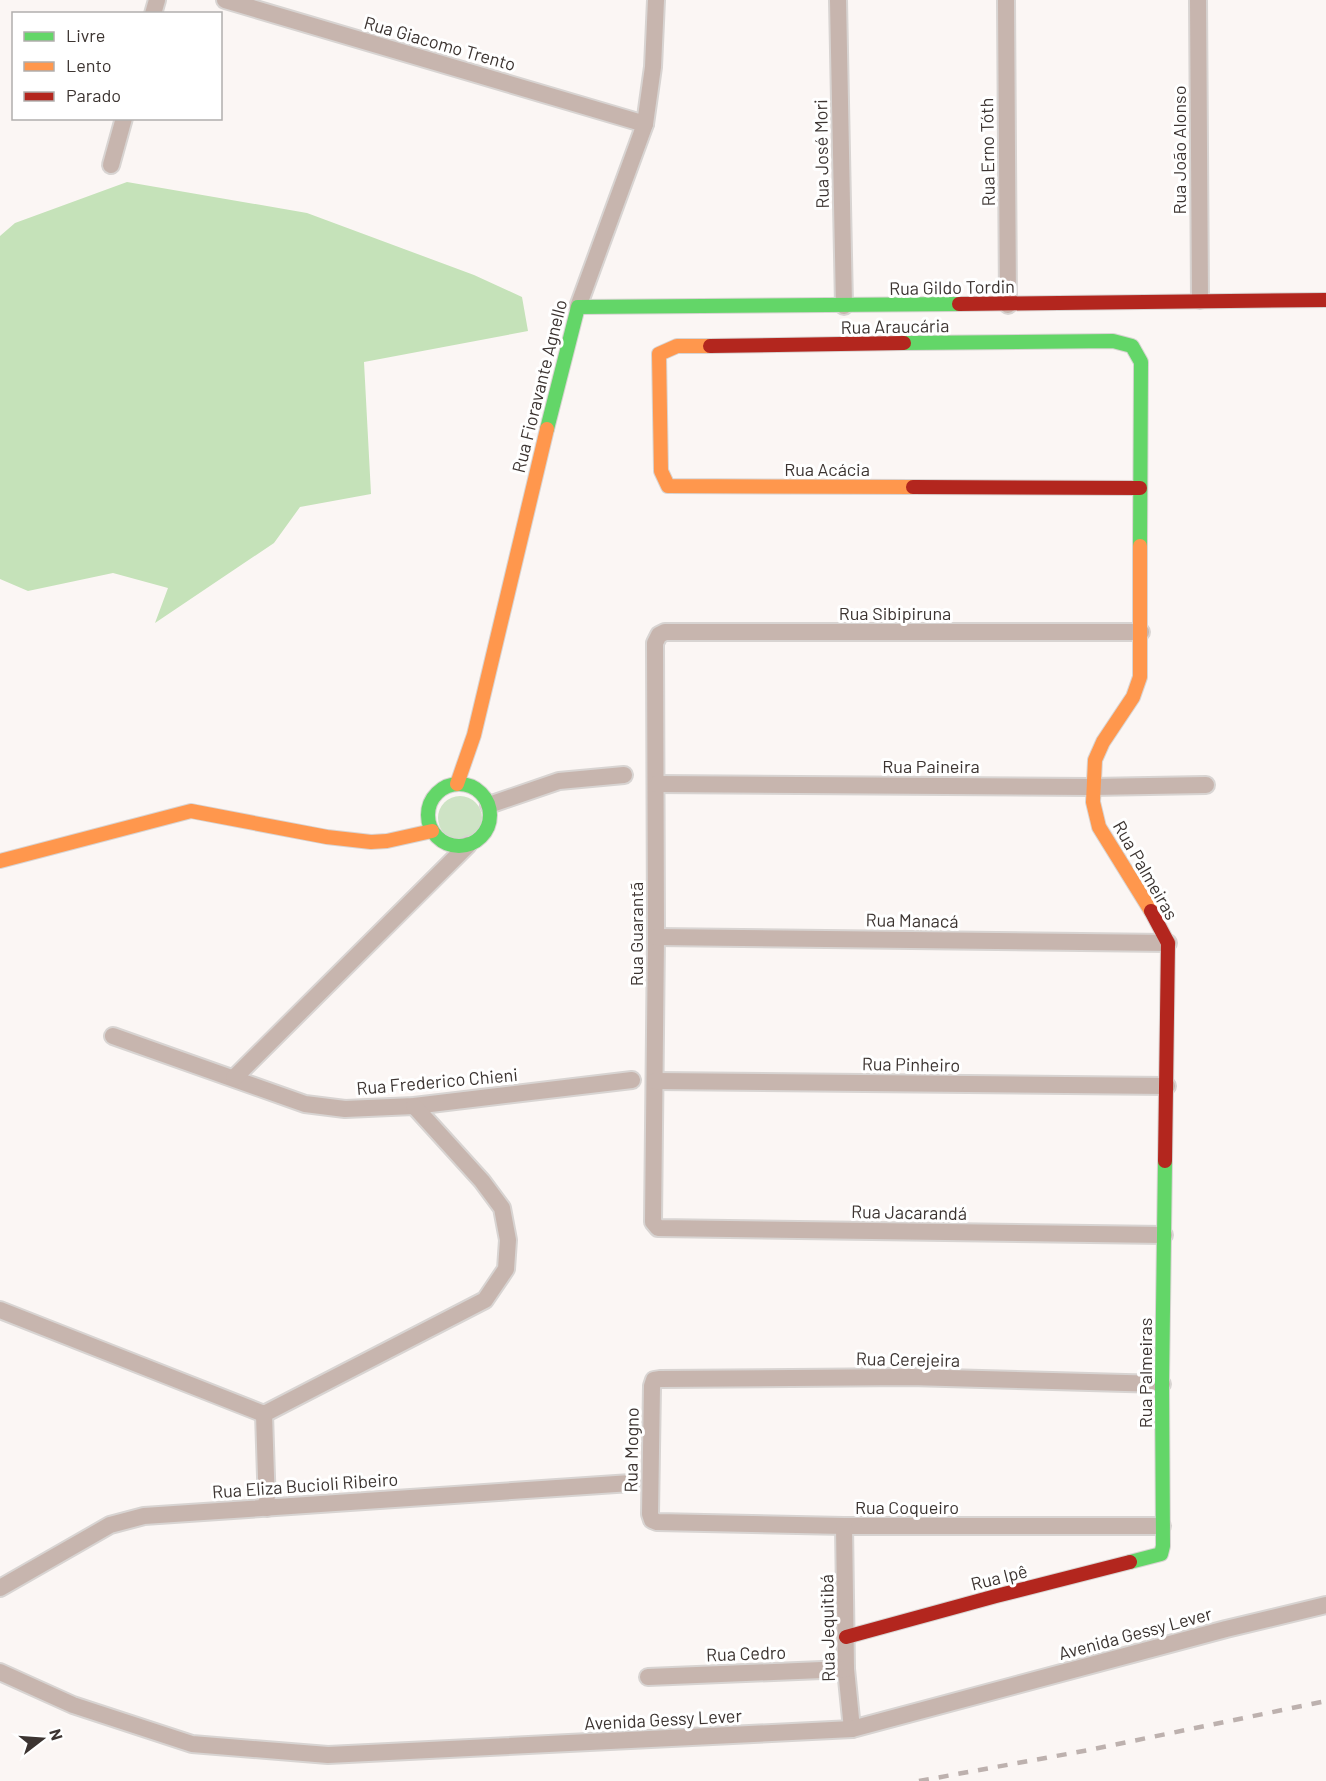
<svg xmlns="http://www.w3.org/2000/svg" width="1326" height="1781" viewBox="0 0 1326 1781" font-family="Barlow,sans-serif">
	<rect width="100%" height="100%" fill="#fbf6f4"/>
	<!-- green -->
	<circle fill="#cee3c5" cx="460" cy="818" r="22"/>
	<!-- forest -->
	<polygon fill="#c5e2b9" points="127,182 307,213 474,275 522,297 528,331 364,362 371,494 300,507 274,543 155,623 168,588 113,573 28,591 0,579 0,236 15,223"/>
	<g fill="none" stroke-linecap="round" stroke-linejoin="round">
		<!-- street casing -->
		<g stroke="#d8d4d2" stroke-width="20">
			<g id="street">
				<polyline points="225,0 645,124"/>
				<polyline points="838,0 844,306"/>
				<polyline points="1006,0 1008,305"/>
				<polyline points="1198,0 1200,300"/>
				<polyline points="153,14 157,0"/>
				<polyline points="111,165 124,118"/>
				<polyline points="578,307 645,124 653,67 656,0"/>
				<polyline points="1141,632 665,632 659,635 655,643 656,937 653,1222 658,1228 1164,1235"/>
				<polyline points="656,784 1092,787 1206,785"/>
				<polyline points="489,805 559,781 624,775"/>
				<polyline points="656,937 1168,943"/>
				<polyline points="113,1036 305,1104 345,1109 414,1106 632,1080"/>
				<polyline points="234,1078 468,845"/>
				<polyline points="655,1081 1167,1086"/>
				<polyline points="0,1310 264,1414 485,1300 506,1269 508,1240 502,1208 482,1181 414,1106"/>
				<polyline points="1162,1384 910,1377 660,1379 654,1380 652,1386 650,1514 652,1520 657,1522 844,1526 1162,1526"/>
				<polyline points="264,1414 267,1508"/>
				<polyline points="844,1526 846,1669 852,1729"/>
				<polyline points="0,1588 110,1525 144,1516 631,1483"/>
				<polyline points="0,1672 73,1705 192,1744 328,1755 852,1729 1226,1629 1326,1605"/>
				<polyline points="648,1677 846,1669"/>
			</g>
		</g>
		<!-- fast casing -->
		<g stroke="#d8d4d2" stroke-width="16">
			<g id="fast">
				<polyline points="904,343 1113,341 1132,346 1141,362 1140,546"/>
				<polyline points="547,429 578,307 959,304"/>
				<circle cx="459" cy="815" r="31"/>
				<polyline points="1130,1562 1161,1554 1163,1546 1162,1384 1165,1161"/>
			</g>
		</g>
		<!-- slow casing -->
		<g stroke="#d8d4d2" stroke-width="16">
			<g id="slow">
				<polyline points="710,346 677,346 659,354 661,471 668,486 913,487"/>
				<polyline points="1140,546 1140,677 1133,697 1103,742 1095,760 1093,802 1099,827 1151,911"/>
				<polyline points="457,784 474,735 547,429"/>
				<polyline points="0,861 191,811 327,837 371,842 387,841 432,831"/>
			</g>
		</g>
		<!-- jam casing -->
		<g stroke="#d8d4d2" stroke-width="16">
			<g id="jam">
				<polyline points="959,304 1326,300"/>
				<polyline points="710,346 904,343"/>
				<polyline points="913,487 1140,488"/>
				<polyline points="1151,911 1168,943 1165,1161"/>
				<polyline points="846,1637 996,1596 1130,1562"/>
			</g>
		</g>
		<!-- street -->
		<use href="#street" stroke="#c7b5ae" stroke-width="16"/>
		<!-- fast -->
		<use href="#fast" stroke="#63d668" stroke-width="14"/>
		<!-- slow -->
		<use href="#slow" stroke="#ff974d" stroke-width="14"/>
		<!-- jam -->
		<use href="#jam" stroke="#b3261e" stroke-width="14"/>
		<!-- rail -->
		<polyline stroke="#bdb1ae" stroke-width="4.5" stroke-dasharray="10 10" stroke-linecap="butt" points="919,1781 1089,1750 1326,1701"/>
	</g>
	<g text-anchor="middle" dominant-baseline="central" stroke-width="6" stroke-linejoin="round" paint-order="stroke">
		<!-- street labels -->
		<g font-size="18" fill="#3c3431" stroke="#fff">
			<text transform="translate(440 43) rotate(16)">Rua Giacomo Trento</text>
			<text transform="translate(1179 150) rotate(-90)">Rua João Alonso</text>
			<text transform="translate(987 152) rotate(-91)">Rua Erno Tóth</text>
			<text transform="translate(821 154) rotate(-91)">Rua José Mori</text>
			<text transform="translate(952 287) rotate(-1)">Rua Gildo Tordin</text>
			<text transform="translate(895 326) rotate(-1)">Rua Araucária</text>
			<text transform="translate(539 386) rotate(-76)">Rua Fioravante Agnello</text>
			<text x="827" y="469">Rua Acácia</text>
			<text x="895" y="613">Rua Sibipiruna</text>
			<text x="931" y="766">Rua Paineira</text>
			<text transform="translate(1146 870) rotate(60)">Rua Palmeiras</text>
			<text transform="translate(912 920) rotate(1)">Rua Manacá</text>
			<text transform="translate(636 934) rotate(-90)">Rua Guarantã</text>
			<text transform="translate(911 1064) rotate(1)">Rua Pinheiro</text>
			<text transform="translate(437 1081) rotate(-5)">Rua Frederico Chieni</text>
			<text transform="translate(909 1212) rotate(1)">Rua Jacarandá</text>
			<text transform="translate(908 1359) rotate(1)">Rua Cerejeira</text>
			<text transform="translate(1145 1373) rotate(-90)">Rua Palmeiras</text>
			<text transform="translate(631 1450) rotate(-89)">Rua Mogno</text>
			<text transform="translate(305 1485) rotate(-4)">Rua Eliza Bucioli Ribeiro</text>
			<text x="907" y="1507">Rua Coqueiro</text>
			<text transform="translate(999 1577) rotate(-14)">Rua Ipê</text>
			<text transform="translate(827 1628) rotate(-91)">Rua Jequitibá</text>
			<text transform="translate(1135 1633) rotate(-15)">Avenida Gessy Lever</text>
			<text transform="translate(746 1653) rotate(-2)">Rua Cedro</text>
			<text transform="translate(663 1719) rotate(-3)">Avenida Gessy Lever</text>
		</g>
	</g>
	<!-- legend -->
	<rect x="12" y="12" width="210" height="108" fill="#ffffff" stroke="#b1aead" stroke-width="1.5"/>
	<rect x="24" y="32" width="30" height="9" fill="#63d668" stroke="#b1aead" stroke-width="1.5"/>
	<text x="66" y="42" font-size="18" fill="#3c3431">Livre</text>
	<rect x="24" y="62" width="30" height="9" fill="#ff974d" stroke="#b1aead" stroke-width="1.5"/>
	<text x="66" y="72" font-size="18" fill="#3c3431">Lento</text>
	<rect x="24" y="92" width="30" height="9" fill="#b3261e" stroke="#b1aead" stroke-width="1.5"/>
	<text x="66" y="102" font-size="18" fill="#3c3431">Parado</text>
	<!-- north arrow -->
	<g transform="translate(42 1739) rotate(73)" stroke="#ffffff" stroke-width="4.5" paint-order="stroke">
	<path d="M0-4.5L10 22L0 15L-10 22Z" fill="#3c3431"/>
	<text y="-9" font-size="16" font-weight="bold" text-anchor="middle" fill="#3c3431">N</text>
	</g>
</svg>
